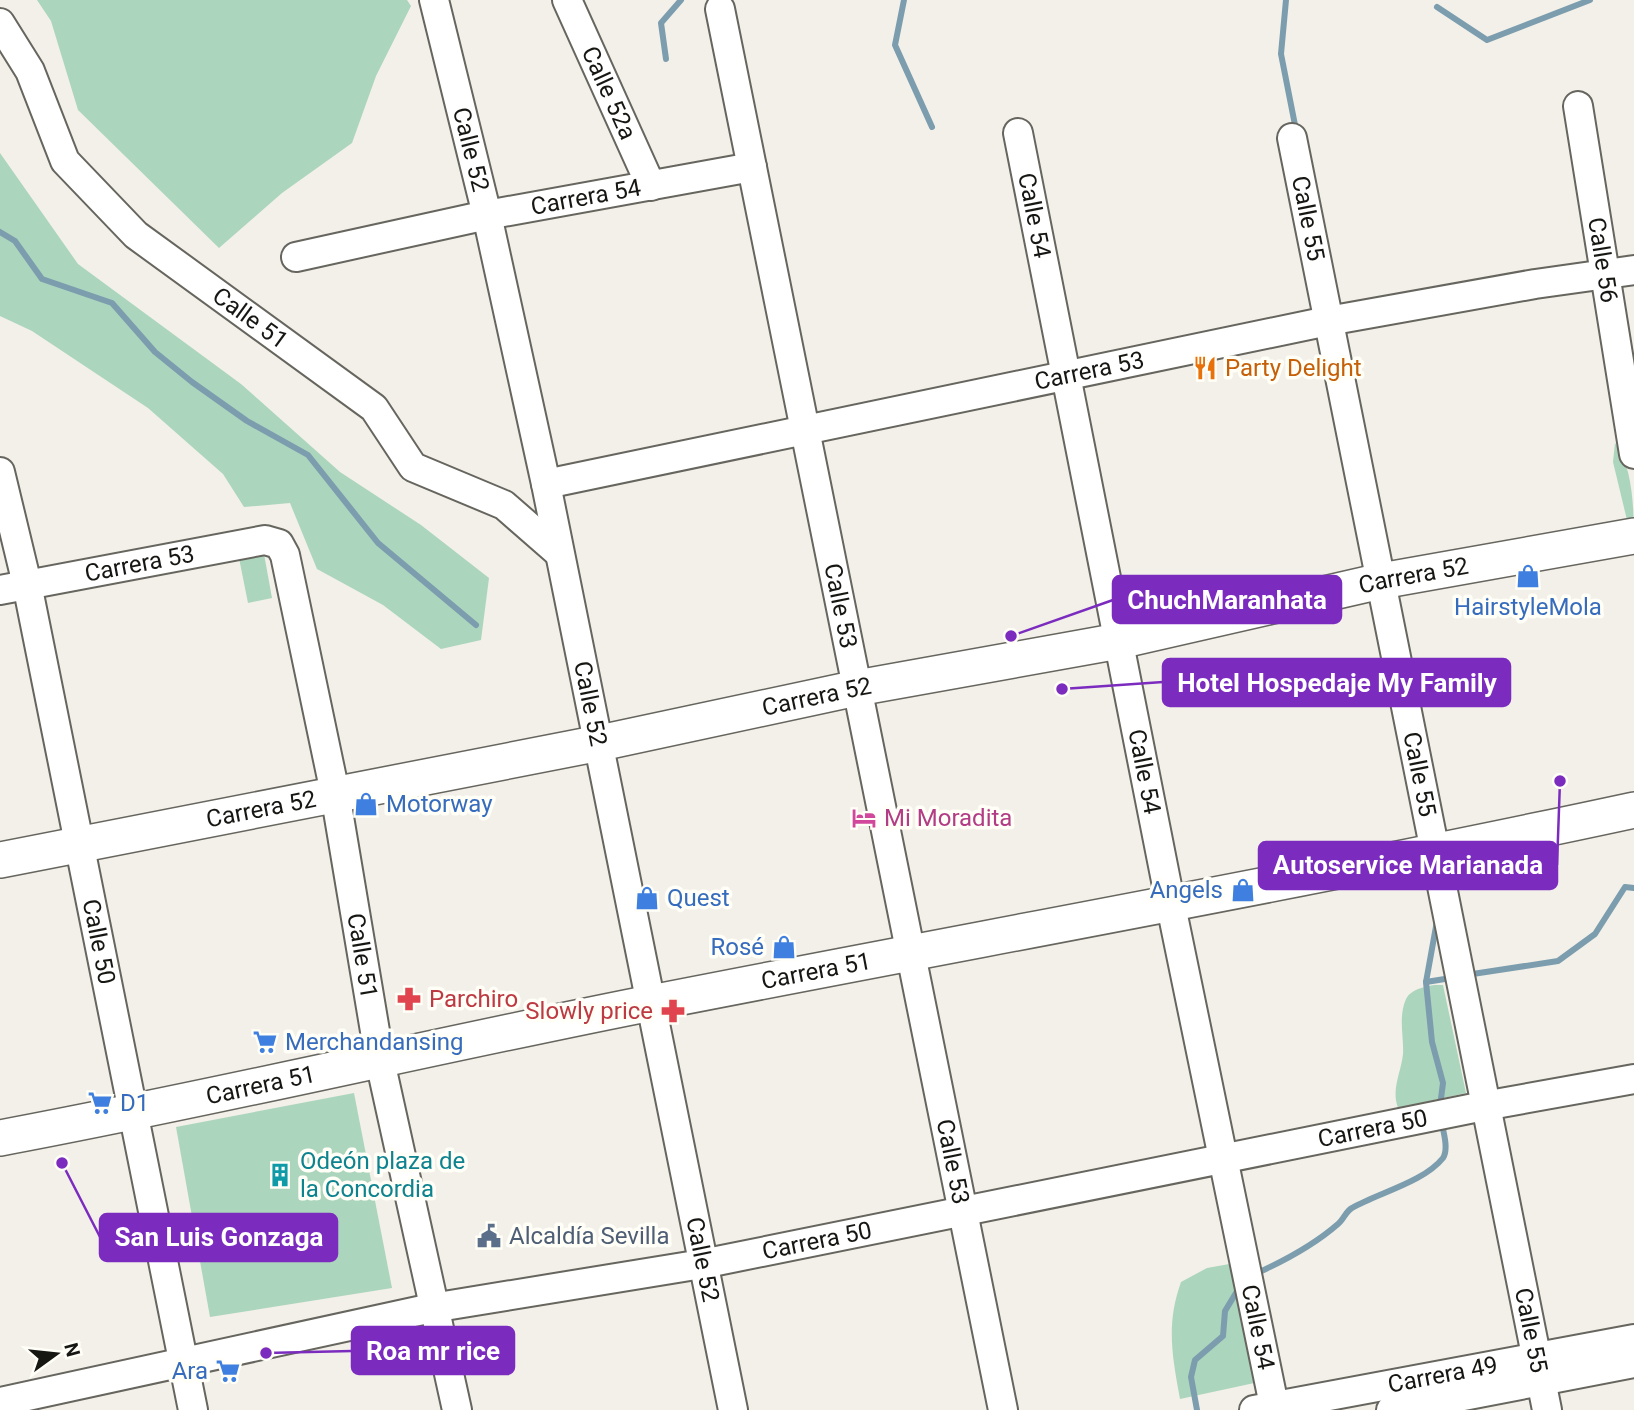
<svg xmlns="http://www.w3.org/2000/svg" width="1634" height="1410" viewBox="0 0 1634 1410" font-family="Roboto,sans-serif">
	<rect width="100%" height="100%" fill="#f2f0e9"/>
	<!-- green -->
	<g fill="#acd5bd">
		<polygon points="37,0 407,0 411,6 376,76 352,143 282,193 219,248 78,110 51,21"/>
		<polygon points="0,153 78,264 241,384 340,472 421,525 489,578 481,640 441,649 383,605 317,569 290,503 244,507 223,474 148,408 32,331 0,316"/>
		<path d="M 1615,443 C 1634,468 1634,514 1634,549 L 1613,462 Z"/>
		<polygon points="264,554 272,598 248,603 239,558"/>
		<path d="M 1434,985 L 1443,985 L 1466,1093 L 1398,1108 C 1391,1089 1401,1073 1403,1054 C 1404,1036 1398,1017 1406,999 C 1411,989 1424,987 1434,985 Z"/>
		<polygon points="354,1093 392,1288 210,1317 176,1127"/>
		<path d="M 1235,1263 L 1259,1382 L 1180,1399 C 1172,1355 1166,1324 1181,1282 L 1207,1268 Z"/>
	</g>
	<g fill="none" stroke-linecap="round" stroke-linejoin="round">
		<!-- stream -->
		<g stroke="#7c9dae" stroke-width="6">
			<polyline points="904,0 895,45 932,127"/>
			<polyline points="1286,0 1281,54 1296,130"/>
			<polyline points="1437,7 1487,40 1590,0"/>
			<polyline points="666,59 661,23 681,0"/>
			<polyline points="0,232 15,241 42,279 112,303 155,352 192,382 247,421 308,455 378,543 476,625"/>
			<polyline points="1437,921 1426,982 1432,1042 1443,1083 1440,1106"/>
			<polyline points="1466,975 1558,961 1595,934 1625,887 1634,888"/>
			<polyline points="1426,982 1451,978"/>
			<path d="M 1255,1274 C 1284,1261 1314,1245 1338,1224 C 1344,1219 1346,1211 1352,1208 C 1378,1193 1424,1182 1443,1158 C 1449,1149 1443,1130 1441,1120"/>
			<polyline points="1197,1410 1191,1377 1195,1360 1223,1336 1225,1311 1239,1288"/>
		</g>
		<!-- minor casing -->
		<g stroke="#66655e" stroke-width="32">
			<g id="minor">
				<path id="s1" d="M 434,0 L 487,215 L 546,484 L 733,1410"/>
				<path id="s2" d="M 567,0 L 651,186"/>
				<path id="s3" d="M 720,9 L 1003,1410"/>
				<path id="s4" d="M 0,23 L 30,71 L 65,161 L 136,235 L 374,408 L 413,467 L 504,505 L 559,553"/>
				<path id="s5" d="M 1578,106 L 1634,454"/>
				<path id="s6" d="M 1018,133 L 1170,901 L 1275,1410"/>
				<path id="s7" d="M 1292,138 L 1547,1410"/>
				<path id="s8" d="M 296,257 L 487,215 L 752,167"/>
				<path id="s9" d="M 0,472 L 27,584 L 193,1410"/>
				<path id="s10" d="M 546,484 L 1328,321 L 1535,284 L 1634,270"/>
				<path id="s11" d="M 0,590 L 265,540 L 279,544 L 285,555 L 335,793 L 380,1061 L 457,1410"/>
				<path id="s12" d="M 0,1402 L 432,1308 L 702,1264 L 1484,1106 L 1634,1079"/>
				<path id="s13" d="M 1254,1410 L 1634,1339"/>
				<polyline points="1391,1410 1634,1363"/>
			</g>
		</g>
		<!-- major casing -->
		<g stroke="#66655e" stroke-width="38">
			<g id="major">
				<path id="s14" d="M 0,860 L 600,743 L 857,688 L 1119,641 L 1381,581 L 1634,536"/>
				<path id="s15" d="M 0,1138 C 220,1097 437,1045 656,1002 C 982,938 1309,880 1634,810"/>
			</g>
		</g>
		<!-- minor -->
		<use href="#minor" stroke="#fff" stroke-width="28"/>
		<!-- major -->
		<use href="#major" stroke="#fff" stroke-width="35"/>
	</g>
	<!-- icons -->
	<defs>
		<g id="restaurant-bare" transform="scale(1.89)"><path d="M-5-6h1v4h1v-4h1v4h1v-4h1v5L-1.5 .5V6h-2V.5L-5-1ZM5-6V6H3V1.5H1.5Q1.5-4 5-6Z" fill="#e8710a" stroke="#fffef7" stroke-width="2.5" paint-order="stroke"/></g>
		<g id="shop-bare" transform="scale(1.89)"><path d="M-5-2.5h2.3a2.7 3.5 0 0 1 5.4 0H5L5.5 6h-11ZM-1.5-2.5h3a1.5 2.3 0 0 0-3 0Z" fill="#3f7fe0" stroke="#fffef7" stroke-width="2.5" paint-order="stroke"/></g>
		<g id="hotel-bare" transform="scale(1.89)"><path d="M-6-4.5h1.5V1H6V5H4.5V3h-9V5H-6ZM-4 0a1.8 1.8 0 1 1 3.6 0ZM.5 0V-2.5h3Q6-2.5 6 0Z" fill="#d1479c" stroke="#fffef7" stroke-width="2.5" paint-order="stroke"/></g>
		<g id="pharmacy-bare" transform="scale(1.89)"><path d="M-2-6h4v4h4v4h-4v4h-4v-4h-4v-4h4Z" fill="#e0444e" stroke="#fffef7" stroke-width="2.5" paint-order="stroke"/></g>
		<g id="supermarket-bare" transform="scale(1.89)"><path d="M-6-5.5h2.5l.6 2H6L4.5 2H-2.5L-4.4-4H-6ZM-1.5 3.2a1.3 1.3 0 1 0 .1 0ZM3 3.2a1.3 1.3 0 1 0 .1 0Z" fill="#3f7fe0" stroke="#fffef7" stroke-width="2.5" paint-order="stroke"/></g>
		<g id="building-bare" transform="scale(1.89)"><path d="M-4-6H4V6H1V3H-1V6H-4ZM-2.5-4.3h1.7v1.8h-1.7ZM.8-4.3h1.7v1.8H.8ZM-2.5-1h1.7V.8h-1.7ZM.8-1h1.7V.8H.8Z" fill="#0f9aa8" stroke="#fffef7" stroke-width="2.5" paint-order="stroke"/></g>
		<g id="civic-bare" transform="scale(1.89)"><path d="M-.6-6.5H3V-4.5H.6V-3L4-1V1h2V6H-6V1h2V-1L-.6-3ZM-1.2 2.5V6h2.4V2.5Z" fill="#5c6f8a" stroke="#fffef7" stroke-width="2.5" paint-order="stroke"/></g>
	</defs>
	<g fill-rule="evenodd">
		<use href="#restaurant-bare" x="1205" y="368"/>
		<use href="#shop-bare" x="1528" y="576"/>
		<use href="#shop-bare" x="366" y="804"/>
		<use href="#hotel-bare" x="864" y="818"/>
		<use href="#shop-bare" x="1243" y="890"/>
		<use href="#shop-bare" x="647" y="898"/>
		<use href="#shop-bare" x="784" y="947"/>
		<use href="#pharmacy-bare" x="409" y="999"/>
		<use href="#pharmacy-bare" x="673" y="1011"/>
		<use href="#supermarket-bare" x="265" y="1042"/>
		<use href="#supermarket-bare" x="100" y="1103"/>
		<use href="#building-bare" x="280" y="1175"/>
		<use href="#civic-bare" x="489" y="1236"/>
		<use href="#supermarket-bare" x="228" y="1371"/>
	</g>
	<g text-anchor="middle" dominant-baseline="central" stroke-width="7" stroke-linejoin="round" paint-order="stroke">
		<!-- street labels -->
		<g font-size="24" fill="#161613" stroke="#fffef7">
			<text stroke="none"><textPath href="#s2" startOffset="102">Calle 52a</textPath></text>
			<text stroke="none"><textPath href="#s1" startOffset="154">Calle 52</textPath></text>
			<text stroke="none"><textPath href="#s8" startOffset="296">Carrera 54</textPath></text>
			<text stroke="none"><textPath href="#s6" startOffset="84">Calle 54</textPath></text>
			<text stroke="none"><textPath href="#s7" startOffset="82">Calle 55</textPath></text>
			<text stroke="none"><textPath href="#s5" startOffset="156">Calle 56</textPath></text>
			<text stroke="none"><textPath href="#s4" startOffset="397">Calle 51</textPath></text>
			<text stroke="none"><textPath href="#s10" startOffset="555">Carrera 53</textPath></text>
			<text stroke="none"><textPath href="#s11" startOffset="142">Carrera 53</textPath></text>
			<text stroke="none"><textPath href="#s14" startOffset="1442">Carrera 52</textPath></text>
			<text stroke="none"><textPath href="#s3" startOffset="609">Calle 53</textPath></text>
			<text stroke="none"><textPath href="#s14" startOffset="833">Carrera 52</textPath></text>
			<text stroke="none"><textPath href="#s1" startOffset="721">Calle 52</textPath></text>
			<text stroke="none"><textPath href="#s6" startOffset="651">Calle 54</textPath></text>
			<text stroke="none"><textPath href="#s7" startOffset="649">Calle 55</textPath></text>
			<text stroke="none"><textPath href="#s14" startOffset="266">Carrera 52</textPath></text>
			<text stroke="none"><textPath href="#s9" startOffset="480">Calle 50</textPath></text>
			<text stroke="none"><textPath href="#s11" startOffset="705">Calle 51</textPath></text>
			<text stroke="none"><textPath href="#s15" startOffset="833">Carrera 51</textPath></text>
			<text stroke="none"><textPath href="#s15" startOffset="266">Carrera 51</textPath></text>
			<text stroke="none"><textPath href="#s12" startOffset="1400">Carrera 50</textPath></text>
			<text stroke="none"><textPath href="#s3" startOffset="1176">Calle 53</textPath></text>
			<text stroke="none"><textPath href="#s12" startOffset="833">Carrera 50</textPath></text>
			<text stroke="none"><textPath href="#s1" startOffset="1288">Calle 52</textPath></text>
			<text stroke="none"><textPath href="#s6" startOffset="1218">Calle 54</textPath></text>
			<text stroke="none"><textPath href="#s7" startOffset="1216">Calle 55</textPath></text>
			<text stroke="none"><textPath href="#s13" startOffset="192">Carrera 49</textPath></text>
		</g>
		<!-- food labels -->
		<g font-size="24" fill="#c56008" stroke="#fffef7" text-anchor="start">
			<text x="1225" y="368">Party Delight</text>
		</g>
		<!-- shop labels -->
		<g font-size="24" fill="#366cbe" stroke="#fffef7" text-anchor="start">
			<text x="1528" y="607" text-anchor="middle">HairstyleMola</text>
			<text x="386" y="804">Motorway</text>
			<text x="1223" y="890" text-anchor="end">Angels</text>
			<text x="667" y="898">Quest</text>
			<text x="764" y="947" text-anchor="end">Rosé</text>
			<text x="285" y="1042">Merchandansing</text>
			<text x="120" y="1103">D1</text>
			<text x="208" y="1371" text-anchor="end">Ara</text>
		</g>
		<!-- hotel labels -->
		<g font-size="24" fill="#b23c85" stroke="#fffef7" text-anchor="start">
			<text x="884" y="818">Mi Moradita</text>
		</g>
		<!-- health labels -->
		<g font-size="24" fill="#be3a42" stroke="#fffef7" text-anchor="start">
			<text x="429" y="999">Parchiro</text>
			<text x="653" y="1011" text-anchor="end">Slowly price</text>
		</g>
		<!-- culture labels -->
		<g font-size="24" fill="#0d838f" stroke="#fffef7" text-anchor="start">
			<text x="300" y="1161">Odeón plaza de<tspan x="300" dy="28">la Concordia</tspan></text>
		</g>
		<!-- service labels -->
		<g font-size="24" fill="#4e5e75" stroke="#fffef7" text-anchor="start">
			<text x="509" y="1236">Alcaldía Sevilla</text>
		</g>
	</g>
	<!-- callouts -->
	<path fill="none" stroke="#7b2cbf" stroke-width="2.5" d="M1011 636L1113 600M1062 689L1163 682M1560 781L1557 865M62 1163L100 1237M266 1353L352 1351"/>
	<g fill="#7b2cbf" stroke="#fffef7" stroke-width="2.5">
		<circle cx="1011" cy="636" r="7"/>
		<circle cx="1062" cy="689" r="7"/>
		<circle cx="1560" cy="781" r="7"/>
		<circle cx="62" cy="1163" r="7"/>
		<circle cx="266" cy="1353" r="7"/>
	</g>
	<g fill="#7b2cbf" stroke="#7b2cbf" stroke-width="2.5">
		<rect x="1113" y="576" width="228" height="47" rx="7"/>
		<rect x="1163" y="659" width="347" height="47" rx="7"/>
		<rect x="1259" y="842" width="298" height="47" rx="7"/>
		<rect x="100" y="1214" width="237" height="47" rx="7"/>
		<rect x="352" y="1327" width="162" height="47" rx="7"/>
	</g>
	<g font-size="26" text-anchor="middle" font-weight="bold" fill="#fff">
		<text x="1227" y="609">ChuchMaranhata</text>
		<text x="1337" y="692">Hotel Hospedaje My Family</text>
		<text x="1408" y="874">Autoservice Marianada</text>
		<text x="219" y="1246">San Luis Gonzaga</text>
		<text x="433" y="1360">Roa mr rice</text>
	</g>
	<!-- north arrow -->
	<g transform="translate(56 1354) rotate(75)" stroke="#fffef7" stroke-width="5" paint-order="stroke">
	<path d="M0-5L12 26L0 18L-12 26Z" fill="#161613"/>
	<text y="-10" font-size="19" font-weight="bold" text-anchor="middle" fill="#161613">N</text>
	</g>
</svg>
